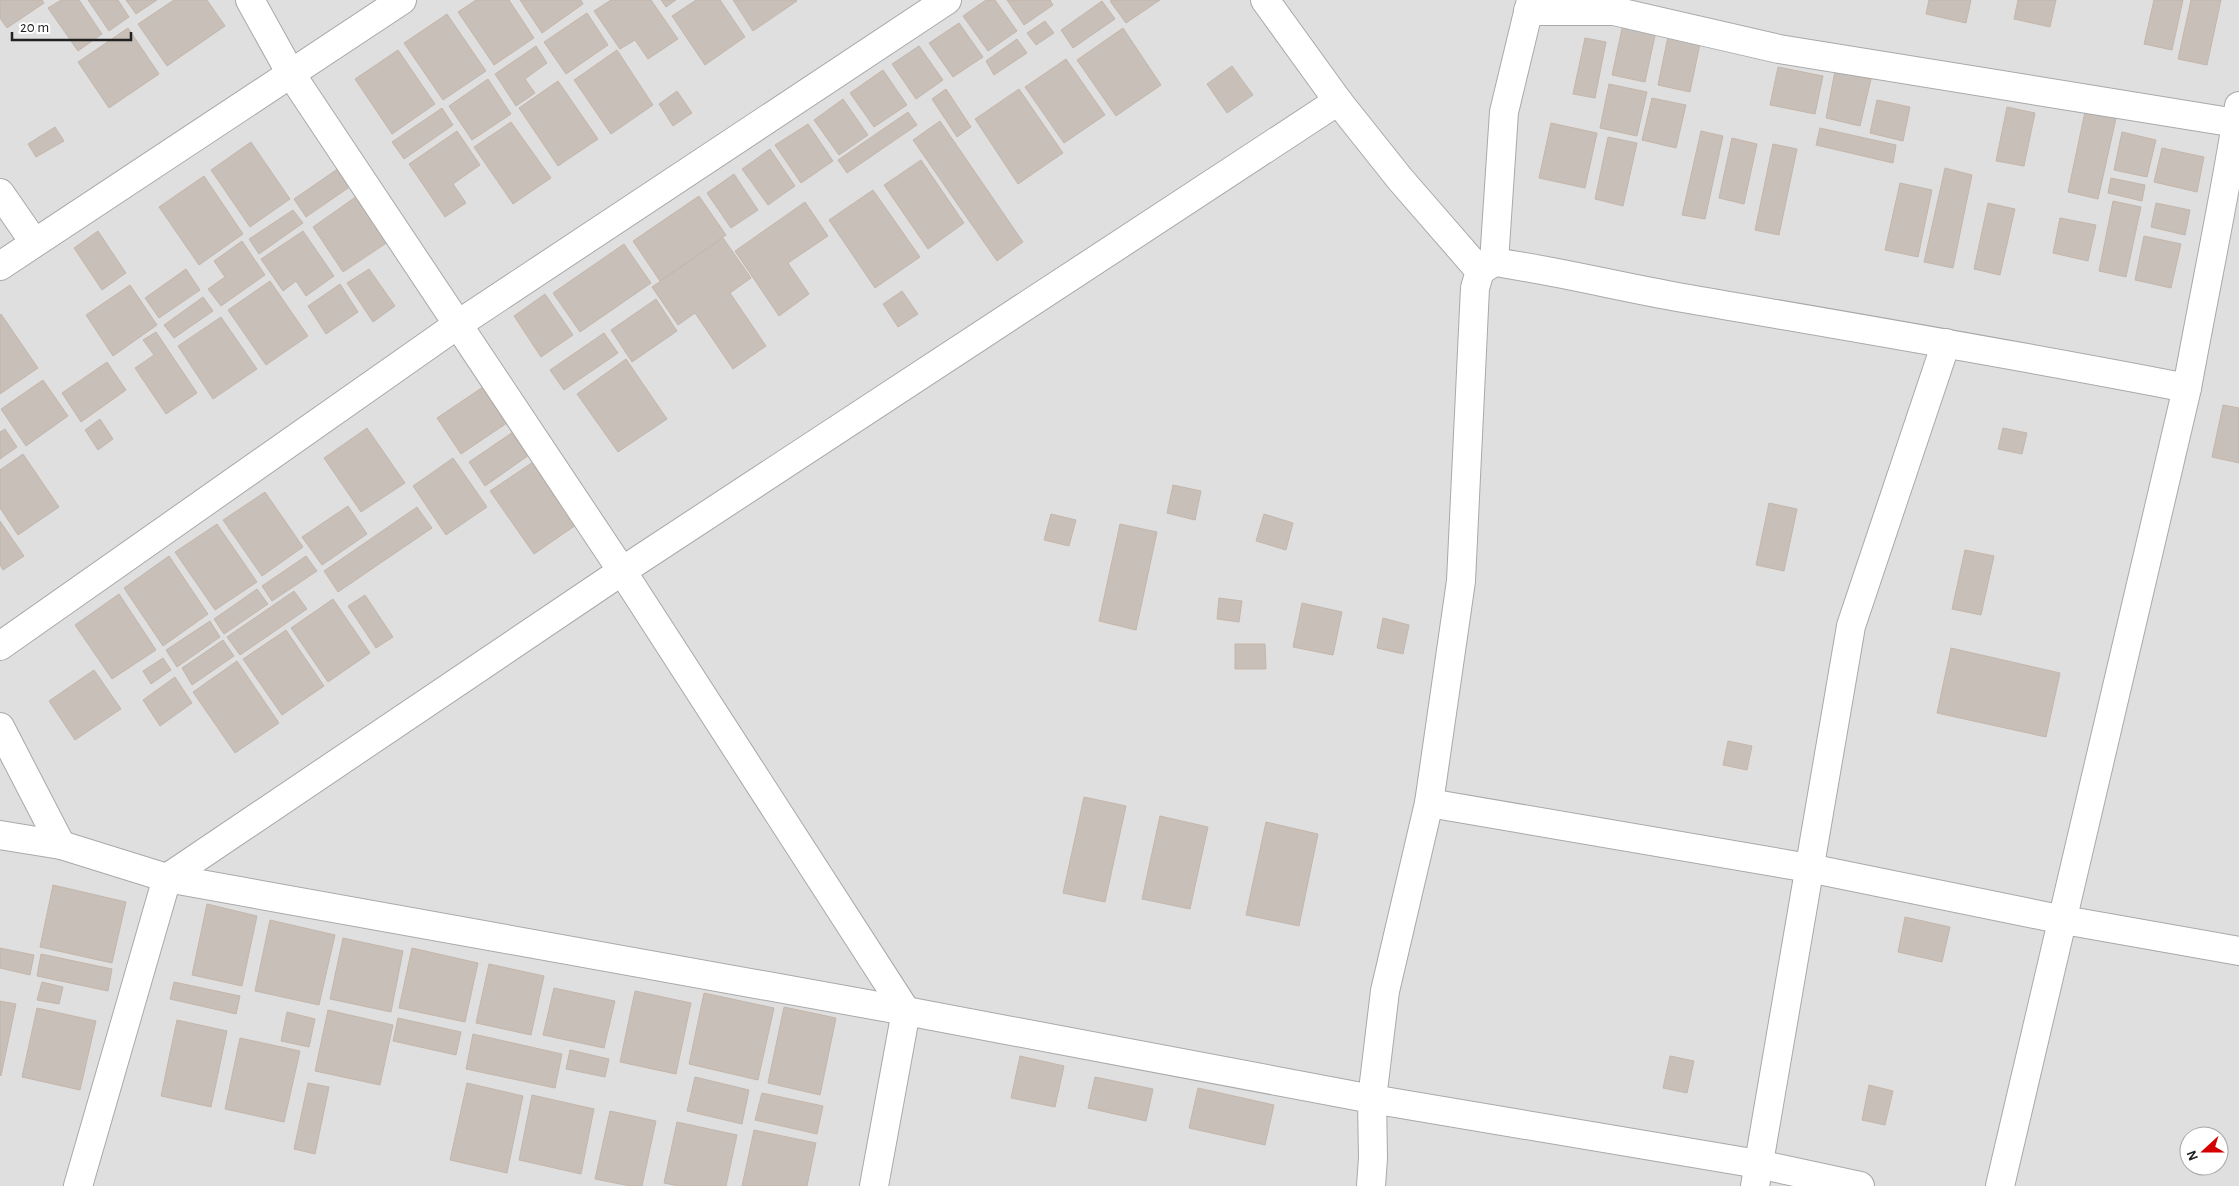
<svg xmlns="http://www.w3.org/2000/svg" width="2239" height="1186" viewBox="0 0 2239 1186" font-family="'Alegreya Sans',sans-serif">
	<rect width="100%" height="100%" fill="#f2efe9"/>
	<!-- residential -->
	<path fill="#e0dfdf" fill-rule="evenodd" d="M 0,0 L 2239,0 L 2239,1186 L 0,1186 ZM 2189,1136 L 2219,1136 L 2219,1166 L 2189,1166 Z"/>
	<!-- building -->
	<g fill="#c7bfb8" stroke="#c4b6ab">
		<polygon points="0,0 42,0 44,3 7,28 0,18"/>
		<polygon points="61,0 79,0 102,34 78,51 48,8"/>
		<polygon points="88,0 118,0 129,17 109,31"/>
		<polygon points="126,0 157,0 136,14"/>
		<polygon points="174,0 207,0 225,26 167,66 138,24"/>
		<polygon points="476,0 509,0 534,38 494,65 458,12"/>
		<polygon points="520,0 581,0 583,4 542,33"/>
		<polygon points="611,0 651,0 678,39 648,59 635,40 620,49 594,11"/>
		<polygon points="661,0 676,0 666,7"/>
		<polygon points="696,0 720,0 745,37 705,65 672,16"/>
		<polygon points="733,0 796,0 797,1 753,31"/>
		<polygon points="986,0 995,0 1017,31 988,51 963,16"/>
		<polygon points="1007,0 1050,0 1053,5 1024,25"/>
		<polygon points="1112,0 1160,0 1126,23 1110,1"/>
		<polygon points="1929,0 1971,0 1966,23 1926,14"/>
		<polygon points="2018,0 2056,0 2050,27 2014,19"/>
		<polygon points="2154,0 2183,0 2172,50 2144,44"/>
		<polygon points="2191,0 2221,0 2207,65 2178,59"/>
		<polygon points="1102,1 1115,19 1073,48 1061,30"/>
		<polygon points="587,13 608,45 566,74 544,42"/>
		<polygon points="447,14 486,71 443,100 404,43"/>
		<polygon points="1045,21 1054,33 1036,45 1027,33"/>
		<polygon points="959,23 983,57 953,77 929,43"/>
		<polygon points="1623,24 1656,31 1645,82 1612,75"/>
		<polygon points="1670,27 1702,34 1690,92 1658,85"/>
		<polygon points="128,28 159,74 109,108 78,62"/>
		<polygon points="1123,28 1161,85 1116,116 1077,60"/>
		<polygon points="1585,38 1606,42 1595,98 1573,94"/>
		<polygon points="1017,39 1027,53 994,75 986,61"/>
		<polygon points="536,46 547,63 525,79 535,93 516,106 495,74"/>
		<polygon points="919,46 943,80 916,99 892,64"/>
		<polygon points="398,50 435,104 392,134 355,79"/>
		<polygon points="617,50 653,105 611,134 574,80"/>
		<polygon points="1066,59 1105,115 1064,143 1025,87"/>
		<polygon points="1232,66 1253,95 1227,113 1207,84"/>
		<polygon points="1778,67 1823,76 1815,114 1770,105"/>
		<polygon points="883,70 907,105 874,127 850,93"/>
		<polygon points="1835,71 1871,79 1860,126 1826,118"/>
		<polygon points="488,79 511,114 472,140 449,106"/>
		<polygon points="558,81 598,139 558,166 519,108"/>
		<polygon points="1609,84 1647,92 1637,136 1600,128"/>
		<polygon points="946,89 971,127 957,137 932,99"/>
		<polygon points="1019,89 1063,153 1018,184 975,119"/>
		<polygon points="677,91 692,113 673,126 659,104"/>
		<polygon points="1652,98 1686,105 1676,148 1642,140"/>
		<polygon points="843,99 868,135 839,155 814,120"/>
		<polygon points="1877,100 1910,107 1903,141 1870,133"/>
		<polygon points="2007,107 2035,113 2024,166 1996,161"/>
		<polygon points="2086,107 2117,114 2098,199 2068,192"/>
		<polygon points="442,108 453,125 404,159 392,142"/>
		<polygon points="908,112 917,125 847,173 838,160"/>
		<polygon points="940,121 1023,242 997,261 913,140"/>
		<polygon points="511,122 551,178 513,204 474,147"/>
		<polygon points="1551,123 1597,133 1585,188 1539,178"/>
		<polygon points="808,124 833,161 801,183 775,145"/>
		<polygon points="55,127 64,141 36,157 28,144"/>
		<polygon points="1820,128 1896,145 1893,163 1816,145"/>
		<polygon points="457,131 480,165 453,184 466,203 445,217 409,164"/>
		<polygon points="1701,131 1723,136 1705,219 1682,215"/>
		<polygon points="2122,132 2156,140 2147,177 2114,170"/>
		<polygon points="1608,137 1637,143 1623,206 1595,199"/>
		<polygon points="1732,138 1757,144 1744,204 1719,198"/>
		<polygon points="251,142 290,199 250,227 211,170"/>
		<polygon points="1773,144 1797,149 1779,235 1755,230"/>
		<polygon points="2162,148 2204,157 2197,192 2154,182"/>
		<polygon points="770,149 795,186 768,205 742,169"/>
		<polygon points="921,160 964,223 928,249 884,185"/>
		<polygon points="339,168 351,186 306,217 294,199"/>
		<polygon points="1945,168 1972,175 1953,268 1924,262"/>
		<polygon points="734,174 758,210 731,228 707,193"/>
		<polygon points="204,176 243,234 199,265 159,207"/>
		<polygon points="2111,178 2145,185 2142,201 2108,193"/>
		<polygon points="1900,183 1932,190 1918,257 1885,250"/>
		<polygon points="873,190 920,257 875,288 829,220"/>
		<polygon points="357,196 388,242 343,272 313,227"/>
		<polygon points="699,196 726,235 660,281 633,241"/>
		<polygon points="2113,201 2141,207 2126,277 2099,271"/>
		<polygon points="805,202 828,236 788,263 809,294 779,316 735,251"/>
		<polygon points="1988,203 2015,209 2000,275 1974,269"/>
		<polygon points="2156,203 2190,210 2185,235 2151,227"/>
		<polygon points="293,210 303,223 259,254 249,239"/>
		<polygon points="2060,218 2096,225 2088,261 2053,253"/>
		<polygon points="98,231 126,273 102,290 74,248"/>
		<polygon points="303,231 334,276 306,296 296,281 283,291 261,259"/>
		<polygon points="2144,236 2181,244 2171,288 2135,280"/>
		<polygon points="723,238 751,278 730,293 766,346 733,369 695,313 678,325 652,287"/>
		<polygon points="242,241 265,275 221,306 208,289 225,277 214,261"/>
		<polygon points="624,244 651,283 580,332 553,293"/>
		<polygon points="186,269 200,290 159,318 145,298"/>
		<polygon points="369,269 395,306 373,322 347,283"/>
		<polygon points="270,281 308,336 266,365 228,310"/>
		<polygon points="340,284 358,312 326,334 308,306"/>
		<polygon points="130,285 157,325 113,356 86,315"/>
		<polygon points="902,291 918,314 898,327 883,304"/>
		<polygon points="545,294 573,335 541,357 514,316"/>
		<polygon points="203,297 213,311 174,338 164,325"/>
		<polygon points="656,299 677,331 632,362 611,330"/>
		<polygon points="1,314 38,368 0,394 0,315"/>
		<polygon points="221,317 257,369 213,399 178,346"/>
		<polygon points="156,332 197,393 166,414 135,368 154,355 143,340"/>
		<polygon points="604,333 618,353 564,390 550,370"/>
		<polygon points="626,359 667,419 618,452 577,394"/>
		<polygon points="107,362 126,390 81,422 62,393"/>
		<polygon points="43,380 68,416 26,446 1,409"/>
		<polygon points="483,387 507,423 461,454 437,418"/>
		<polygon points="2223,405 2239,408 2239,463 2212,457"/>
		<polygon points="100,419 113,439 98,450 85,430"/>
		<polygon points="367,428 405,483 361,512 324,458"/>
		<polygon points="2003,428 2027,433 2022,454 1998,449"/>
		<polygon points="5,429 17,447 0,459 0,432"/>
		<polygon points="516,430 532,453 485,486 469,462"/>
		<polygon points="23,454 59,507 18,535 0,508 0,470"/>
		<polygon points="453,458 487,507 446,535 413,486"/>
		<polygon points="533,462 576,525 534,554 490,491"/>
		<polygon points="1173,485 1201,491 1195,520 1167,513"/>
		<polygon points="265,492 303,547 262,576 223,520"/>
		<polygon points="1769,503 1797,509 1784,571 1756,565"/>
		<polygon points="348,506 367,534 322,565 302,537"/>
		<polygon points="417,507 432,528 338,592 324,571"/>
		<polygon points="1051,514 1076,520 1069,546 1044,540"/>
		<polygon points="1264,514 1293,523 1286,550 1256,541"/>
		<polygon points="0,521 24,556 3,570 0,565"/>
		<polygon points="217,524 257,582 215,610 175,552"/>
		<polygon points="1120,524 1157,532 1136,630 1099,621"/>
		<polygon points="1965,550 1994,556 1981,615 1952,609"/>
		<polygon points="169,556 208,614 163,646 124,588"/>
		<polygon points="306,556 317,571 272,601 262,586"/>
		<polygon points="257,589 268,604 224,634 214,619"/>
		<polygon points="294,591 307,609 240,655 227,637"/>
		<polygon points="119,594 156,650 112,679 75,625"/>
		<polygon points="365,595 393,637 376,648 348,606"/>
		<polygon points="1219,598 1242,601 1239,622 1217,619"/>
		<polygon points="333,599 370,653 328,682 291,628"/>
		<polygon points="1302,603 1342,612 1333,655 1293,647"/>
		<polygon points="1383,618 1409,625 1403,654 1377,648"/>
		<polygon points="210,621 220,637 177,667 166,650"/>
		<polygon points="286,630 324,686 282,715 243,659"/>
		<polygon points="223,640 234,656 192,685 182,668"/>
		<polygon points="1235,644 1265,644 1266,669 1235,669"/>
		<polygon points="1951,648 2060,673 2046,737 1937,713"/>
		<polygon points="163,658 171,670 151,684 143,671"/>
		<polygon points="237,661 279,723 235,753 193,692"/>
		<polygon points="94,670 121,709 75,740 49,701"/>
		<polygon points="175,677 192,703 160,726 143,700"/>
		<polygon points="1728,741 1752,746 1747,770 1723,765"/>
		<polygon points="1084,797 1126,806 1105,902 1063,893"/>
		<polygon points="1160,816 1208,827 1190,909 1142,899"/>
		<polygon points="1266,822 1318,834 1299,926 1246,915"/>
		<polygon points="53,885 126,902 112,963 40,947"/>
		<polygon points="207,904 257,916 242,986 192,975"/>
		<polygon points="1905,917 1950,927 1942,962 1898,952"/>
		<polygon points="270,920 335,935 319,1005 255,991"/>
		<polygon points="343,938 403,951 391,1012 330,999"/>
		<polygon points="0,948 34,955 30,975 0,968"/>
		<polygon points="412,948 478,963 465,1022 399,1008"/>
		<polygon points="41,954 112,969 108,991 37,976"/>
		<polygon points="489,964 544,976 531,1035 476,1023"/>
		<polygon points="42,982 63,987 59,1004 37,1000"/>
		<polygon points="174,982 240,996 236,1014 170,999"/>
		<polygon points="554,988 615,1001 604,1048 543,1035"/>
		<polygon points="635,991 691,1003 676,1074 620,1062"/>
		<polygon points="704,993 774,1008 758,1080 689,1064"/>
		<polygon points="0,1001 16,1004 1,1076 0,1075"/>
		<polygon points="784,1007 836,1018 820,1095 768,1083"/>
		<polygon points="37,1008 96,1021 80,1090 22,1077"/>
		<polygon points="328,1010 393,1025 380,1085 315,1071"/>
		<polygon points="287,1012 315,1019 309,1047 281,1041"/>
		<polygon points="398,1018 461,1032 456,1055 393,1041"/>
		<polygon points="177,1020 227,1031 211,1107 161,1096"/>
		<polygon points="473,1034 562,1054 555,1088 466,1069"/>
		<polygon points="240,1038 300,1051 284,1122 225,1109"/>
		<polygon points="570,1050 609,1059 605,1077 566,1069"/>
		<polygon points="1020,1056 1064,1066 1055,1107 1011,1098"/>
		<polygon points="1670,1056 1694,1061 1687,1093 1663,1088"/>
		<polygon points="695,1077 749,1090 742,1124 687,1111"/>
		<polygon points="1095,1077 1153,1089 1146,1121 1088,1108"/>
		<polygon points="308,1083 329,1087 315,1154 294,1149"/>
		<polygon points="467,1083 523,1096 507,1173 450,1160"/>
		<polygon points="1869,1085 1893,1091 1885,1125 1862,1120"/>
		<polygon points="1198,1088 1274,1105 1265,1145 1189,1128"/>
		<polygon points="762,1093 823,1106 817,1134 755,1120"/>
		<polygon points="532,1095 594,1109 581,1174 519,1160"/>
		<polygon points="610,1111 656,1121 642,1186 630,1186 595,1179"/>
		<polygon points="677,1122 737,1135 726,1186 679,1186 664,1183"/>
		<polygon points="754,1130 816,1143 807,1186 742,1186"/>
	</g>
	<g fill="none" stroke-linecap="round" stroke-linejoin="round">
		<!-- street casing -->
		<g stroke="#a9a9a9" stroke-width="30">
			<g id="street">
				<polyline points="250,0 291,74 622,571 906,1011 874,1186"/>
				<polyline points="1265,0 1338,101 1400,179 1480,271 1475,288 1461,581 1429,803 1385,991 1372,1099 1373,1158 1371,1186"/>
				<polyline points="1528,11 1614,11 1779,49 2236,123"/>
				<polyline points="0,193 34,242"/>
				<polyline points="1494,262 1504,112 1531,0"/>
				<polyline points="0,266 402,0"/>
				<path d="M 1480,271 L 1494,262 C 1557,271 1620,287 1683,298 C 1851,327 2019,355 2187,388 C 2204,294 2224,201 2239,106"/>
				<polyline points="0,646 457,325 947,0"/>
				<polyline points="0,727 61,845"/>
				<polyline points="1429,803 1809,868 2064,920 2239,951"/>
				<polyline points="0,835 61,845 167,878 906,1011 1372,1099 1758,1164 1860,1186"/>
				<polyline points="78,1186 167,878 622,571 1338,101"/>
				<polyline points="1755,1186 1851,626 1946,343"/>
				<polyline points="2000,1186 2187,388"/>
			</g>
		</g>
		<!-- street -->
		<use href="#street" stroke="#fff" stroke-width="28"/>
	</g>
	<!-- north arrow -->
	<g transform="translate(2204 1151) rotate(249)"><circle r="24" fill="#ffffff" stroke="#a7a7a7"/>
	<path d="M0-4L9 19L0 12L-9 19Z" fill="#d40000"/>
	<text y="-8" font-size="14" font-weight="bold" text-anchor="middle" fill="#222222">N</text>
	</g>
	<!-- scale -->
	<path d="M12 32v8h119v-8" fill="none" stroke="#222222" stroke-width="2.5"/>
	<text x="20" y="32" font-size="15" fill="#222222" stroke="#ffffff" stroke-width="4" paint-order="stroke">20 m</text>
</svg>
